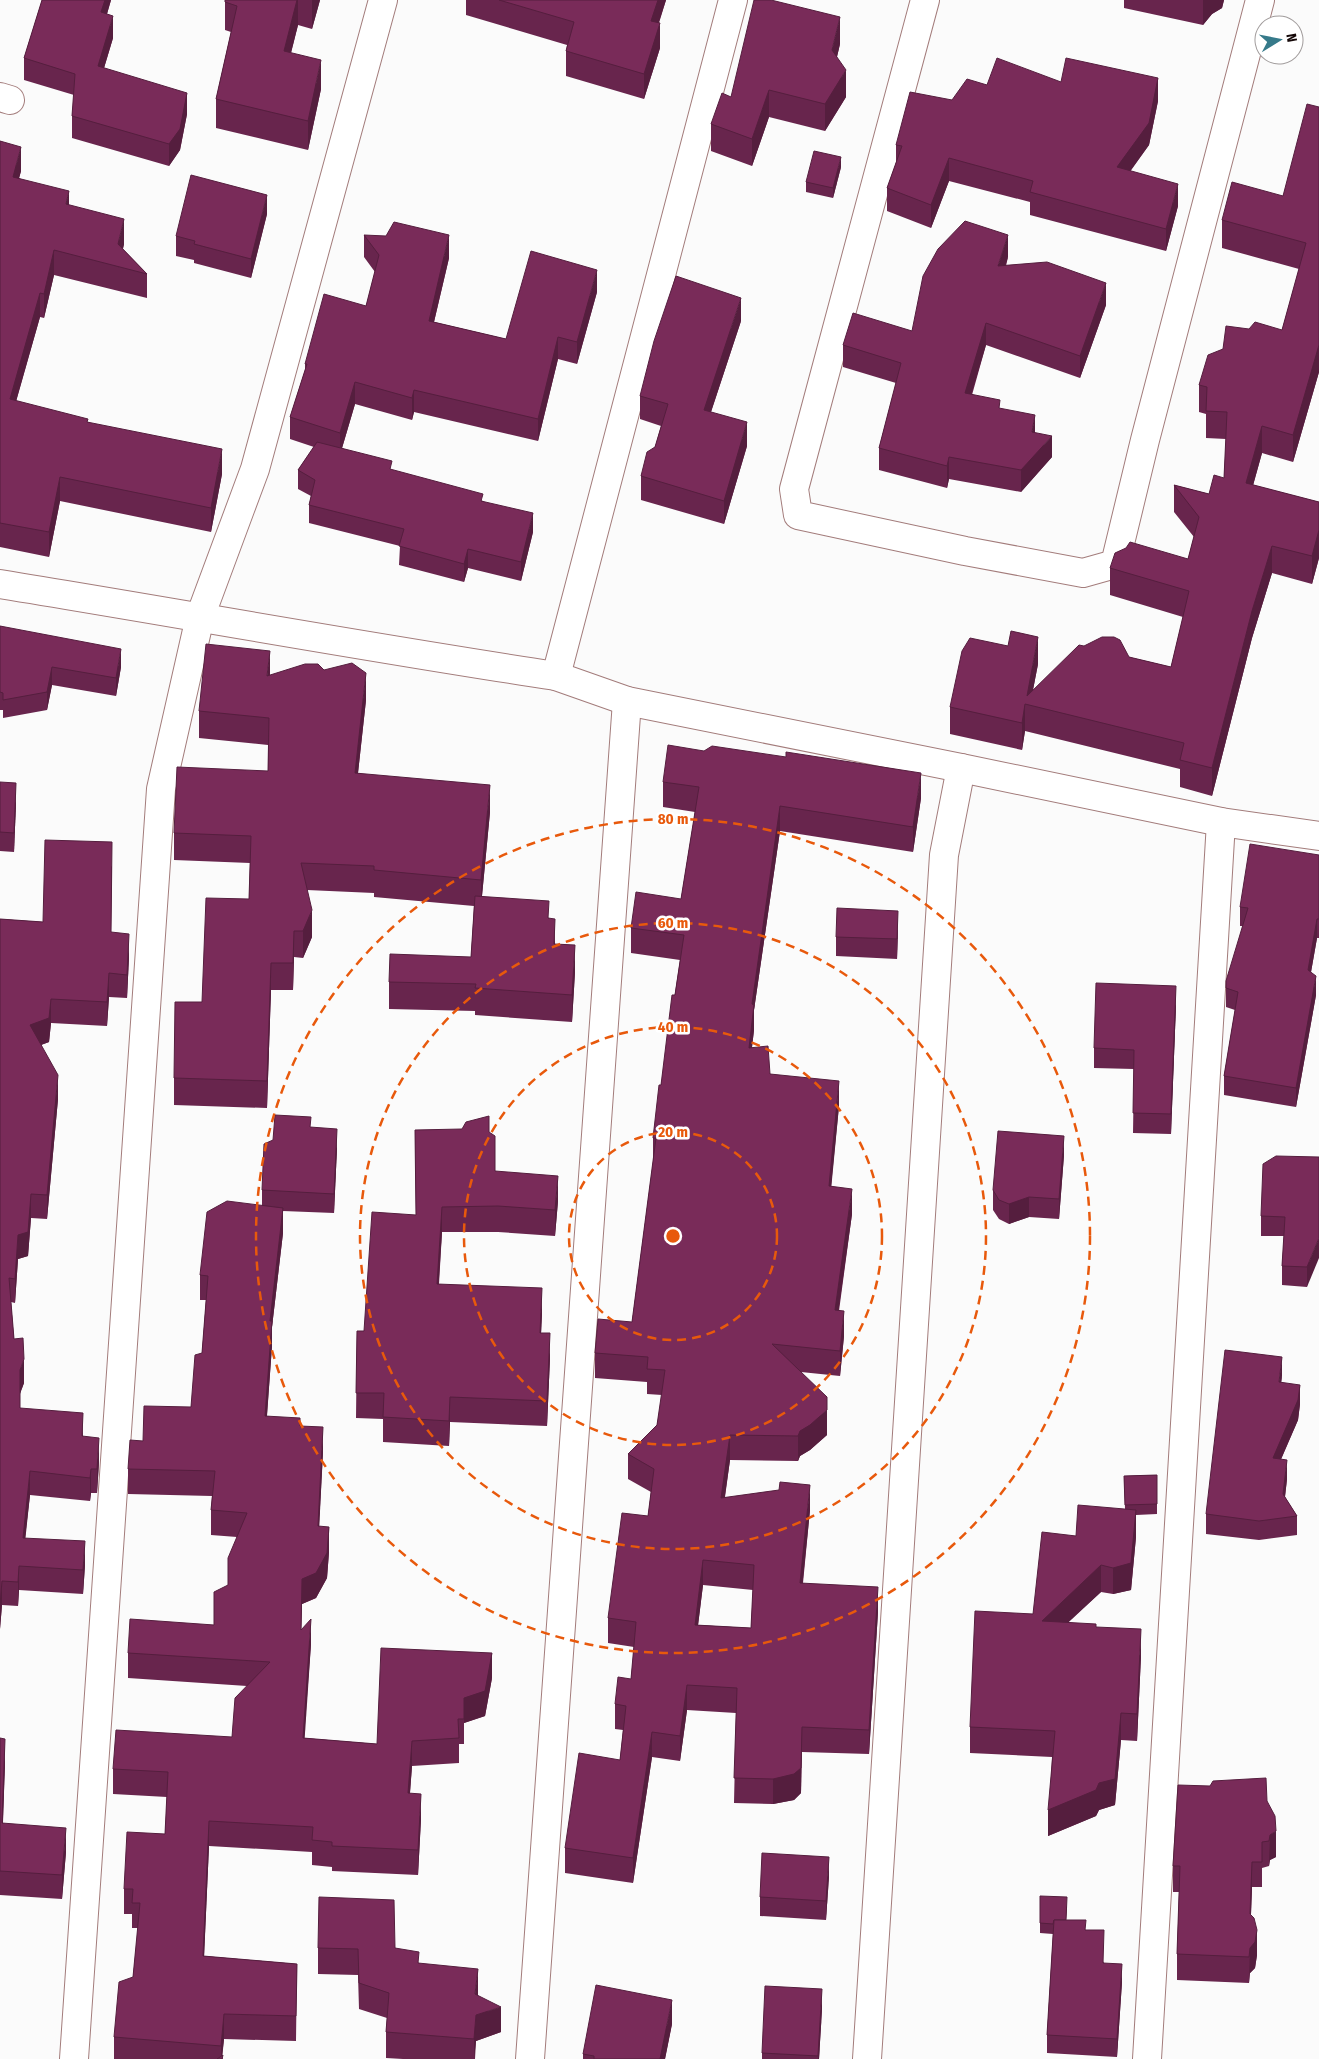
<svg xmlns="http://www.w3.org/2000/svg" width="1319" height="2059" viewBox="0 0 1319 2059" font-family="'Fira Sans Condensed',sans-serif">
	<rect width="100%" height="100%" fill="#fbfbfb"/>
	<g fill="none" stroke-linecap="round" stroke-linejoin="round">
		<!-- minor casing -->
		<g stroke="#a37c7b" stroke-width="30">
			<g id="minor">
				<polyline points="925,0 794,489 798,515 965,551 1083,573 1115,564 1145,440 1260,0"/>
				<polyline points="0,97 10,100"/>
				<polyline points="556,676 627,701 961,768 1221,822 1319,836"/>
				<polyline points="74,2059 161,789 200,617 255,469 383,0"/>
				<polyline points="530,2059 627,701"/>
				<polyline points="867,2059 944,855 961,768"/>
				<polyline points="1147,2059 1221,822"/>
			</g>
		</g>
		<!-- tertiary casing -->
		<g stroke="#a37c7b" stroke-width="30">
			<path id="tertiary" d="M 0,584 C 185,614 370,648 556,676 L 733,0"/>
		</g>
		<!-- minor -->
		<use href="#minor" stroke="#fff" stroke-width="28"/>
		<!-- tertiary -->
		<use href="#tertiary" stroke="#fff" stroke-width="28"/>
	</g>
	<!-- wall -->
	<g fill="#68254d" fill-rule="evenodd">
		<polygon points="42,0 111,0 107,14 113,38 104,68 187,114 180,150 169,166 72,138 72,116 74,95 24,80 24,58"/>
		<polygon points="225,0 320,0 312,29 298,25 291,53 321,89 308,150 216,128 216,99 231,32 225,30"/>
		<polygon points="466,0 666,0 659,23 660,48 644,99 566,76 566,51 567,45 466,15"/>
		<polygon points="1124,0 1224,0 1222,8 1212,14 1203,25 1124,8"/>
		<polygon points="840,44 837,57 846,97 825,131 769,117 752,166 711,151 711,124 731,97"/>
		<polygon points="1061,82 1158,101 1149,145 1130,171 1178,206 1166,251 1030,215 1030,202 949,181 931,228 887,211 887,188 896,163 896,145 987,85"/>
		<polygon points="1319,107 1319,372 1293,462 1262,453 1253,485 1319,502 1319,558 1312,584 1272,573 1252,638 1212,796 1180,787 1180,769 1025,731 1022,750 950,734 950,707 1038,664 1033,690 1129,657 1171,667 1183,617 1110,595 1110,568 1188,559 1194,537 1174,512 1174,485 1209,494 1224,478 1226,439 1206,438 1206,414 1199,412 1199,385 1223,349 1249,329 1282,330 1299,269 1222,248 1222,220 1283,196"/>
		<polygon points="0,141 21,171 19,178 69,205 124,244 123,249 147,274 147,298 54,275 44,318 40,317 16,401 88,422 222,474 211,532 60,501 49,557 0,547"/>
		<polygon points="841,167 833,198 806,192 806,182"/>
		<polygon points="267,214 251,278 194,263 194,260 176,256 176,236"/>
		<polygon points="364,235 449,258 434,322 506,339 597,292 577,364 558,359 538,441 414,412 412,420 355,404 342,448 392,470 483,501 533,532 521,581 468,568 464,582 399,565 400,546 309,523 309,505 311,496 298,489 298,470 314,447 290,439 290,417 305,370 305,364 366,306 375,272 364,257"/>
		<polygon points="1008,257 1006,266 1106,305 1080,378 986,345 972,395 1000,409 1035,433 1052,457 1021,492 949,479 947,488 879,470 879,448 896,383 843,367 843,345 912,331"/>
		<polygon points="741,321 711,412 747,446 724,524 641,500 641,476 655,447 661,426 640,419 640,396"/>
		<polygon points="0,626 121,667 116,696 52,685 47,710 3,718 3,710 0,710"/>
		<polygon points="324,670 366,700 358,773 490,812 482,896 549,918 555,944 575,972 572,1022 475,1015 475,1011 389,1009 389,982 471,957 474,906 374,897 374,893 307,890 312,937 303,958 294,957 293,990 271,990 267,1108 174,1105 174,1078 202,1002 249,899 250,863 174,860 174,833 268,771 268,745 199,738 199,711 270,675"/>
		<polygon points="0,782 16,803 14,852 0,851"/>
		<path d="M 663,782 L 921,798 L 913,852 L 780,831 L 754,1010 L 754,1030 L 752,1047 L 770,1074 L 839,1106 L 831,1186 L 852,1214 L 839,1311 L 844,1336 L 840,1376 L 801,1372 L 827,1435 L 810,1450 L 800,1456 L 798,1461 L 730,1460 L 725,1497 L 810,1510 L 803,1583 L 878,1612 L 869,1754 L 802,1752 L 801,1793 L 794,1800 L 773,1804 L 734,1803 L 736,1713 L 687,1710 L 680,1761 L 652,1757 L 633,1883 L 565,1873 L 565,1848 L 620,1760 L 623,1730 L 615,1729 L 615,1704 L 631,1679 L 634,1647 L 608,1643 L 608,1618 L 648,1516 L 651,1492 L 628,1479 L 628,1454 L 657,1425 L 662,1395 L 647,1394 L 647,1382 L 595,1378 L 595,1353 L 632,1322 L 653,1162 L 653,1138 L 680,960 L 631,953 L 631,928 L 681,899 L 695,812 L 663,807 ZM 703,1585 L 753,1590 L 751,1628 L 698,1625 Z"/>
		<polygon points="1319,855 1319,938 1317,938 1311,972 1316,995 1296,1107 1224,1095 1224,1076 1235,1010 1226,1007 1226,988 1243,926 1240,926 1240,907"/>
		<polygon points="112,866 111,932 129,957 127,998 109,997 107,1026 51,1023 49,1042 41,1045 58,1099 47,1219 31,1218 28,1256 18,1259 15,1303 11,1302 14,1339 24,1383 20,1393 20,1408 83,1436 99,1462 97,1493 91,1493 90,1501 30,1495 25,1538 85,1565 83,1594 19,1590 18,1606 2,1605 0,1629 0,919 43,922"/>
		<polygon points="898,930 897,959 836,956 836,937"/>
		<polygon points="1176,1005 1171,1134 1133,1133 1134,1069 1094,1068 1094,1048"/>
		<polygon points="311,1127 337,1148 334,1213 283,1211 283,1233 272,1327 272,1346 267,1416 300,1426 323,1452 319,1526 329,1552 327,1578 316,1598 302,1604 301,1630 311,1644 304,1738 377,1744 492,1678 485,1716 464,1723 464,1744 459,1744 459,1763 412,1766 410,1793 421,1819 418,1875 332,1871 332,1867 312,1865 312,1852 209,1846 204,1956 297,1964 296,2041 224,2039 222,2056 223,2059 114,2059 114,2037 133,1977 138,1928 132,1928 132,1914 124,1914 124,1889 165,1834 167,1797 113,1794 113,1769 232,1737 247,1686 128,1678 128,1653 214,1625 228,1585 237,1537 211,1535 211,1510 212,1496 128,1494 128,1469 143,1441 191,1407 202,1353 206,1300 200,1300 200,1275 262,1206 262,1190"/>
		<polygon points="415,1130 489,1132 495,1171 558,1201 555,1236 498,1232 442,1232 439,1284 542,1313 541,1333 550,1358 547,1426 450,1422 449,1446 383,1442 383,1419 356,1418 357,1331 364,1331 416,1215"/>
		<polygon points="1064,1155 1059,1219 1029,1217 1009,1224 999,1219 993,1210 993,1190"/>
		<polygon points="1319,1157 1307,1287 1282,1285 1282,1266 1284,1236 1261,1236 1261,1216"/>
		<polygon points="1282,1376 1281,1382 1300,1404 1298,1420 1281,1459 1287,1479 1285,1497 1297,1516 1297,1535 1259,1540 1206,1534 1206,1514"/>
		<polygon points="1157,1475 1157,1514 1136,1515 1136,1537 1131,1590 1113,1594 1101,1592 1068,1622 1096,1627 1141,1656 1137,1741 1121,1740 1115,1805 1099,1810 1096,1816 1048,1836 1052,1757 970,1753 970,1727 1033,1614 1076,1536 1125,1509 1124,1476"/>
		<polygon points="0,1738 5,1762 3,1823 66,1852 62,1899 0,1895"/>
		<polygon points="1267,1801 1276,1857 1270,1860 1269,1866 1262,1868 1262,1887 1252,1887 1251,1915 1257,1955 1255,1968 1250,1973 1249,1983 1177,1980 1177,1954 1179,1892 1173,1892 1173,1866"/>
		<polygon points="829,1876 826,1920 760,1916 760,1897"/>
		<polygon points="1040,1896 1067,1907 1066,1920 1086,1930 1104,1963 1122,1982 1117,2057 1047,2053 1047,2035 1053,1934 1040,1933"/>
		<polygon points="318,1948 395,1948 419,1963 478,1996 501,2032 476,2041 475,2059 403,2059 386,2058 386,2032 387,2018 359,2009 358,1975 318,1974"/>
		<polygon points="822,2009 819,2059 762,2059 762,2053"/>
		<polygon points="672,2024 665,2059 583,2059 583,2054"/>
	</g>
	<!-- shaded-wall -->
	<g fill="#551e3e">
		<polygon points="105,0 111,0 101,34 101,12"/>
		<polygon points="297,0 298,0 298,25 284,80 284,51"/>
		<polygon points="312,0 320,0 312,29"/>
		<polygon points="658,0 666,0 651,46 651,21"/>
		<polygon points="1203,0 1224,0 1222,8 1212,14 1203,25"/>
		<polygon points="113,16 113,38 98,88 98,66"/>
		<polygon points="840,17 840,44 832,77 832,50"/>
		<polygon points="660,23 660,48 644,99 644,74"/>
		<polygon points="321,60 321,89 308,150 308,121"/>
		<polygon points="846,70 846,97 825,131 825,104"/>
		<polygon points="1158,78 1158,101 1149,145 1117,190 1117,167"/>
		<polygon points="769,90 769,117 752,166 752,139"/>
		<polygon points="187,93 187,114 180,150 169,166 169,144"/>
		<polygon points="21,147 21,171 13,201 13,177"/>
		<polygon points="841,157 841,167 833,198 833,188"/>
		<polygon points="949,158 949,181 931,228 931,205"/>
		<polygon points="1178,184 1178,206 1166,251 1166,229"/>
		<polygon points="69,191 69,216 66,204"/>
		<polygon points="267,195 267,214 251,278 251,259"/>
		<polygon points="124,219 124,244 118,268 118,244"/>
		<polygon points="449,235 449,258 429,343 429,321"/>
		<polygon points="1008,235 1008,257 998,288 998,266"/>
		<polygon points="54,250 54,275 44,318 44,294"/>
		<polygon points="597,270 597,292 577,364 577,342"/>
		<polygon points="1106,283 1106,305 1080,378 1080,356"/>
		<polygon points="40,293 40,317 10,423 10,399"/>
		<polygon points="741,298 741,321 704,433 704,410"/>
		<polygon points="986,323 986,345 965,415 965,393"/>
		<polygon points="558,337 558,359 538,441 538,419"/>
		<polygon points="1319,345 1319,372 1293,462 1293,435"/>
		<polygon points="355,382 355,404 340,455 340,433"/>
		<polygon points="414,390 414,412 412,420 412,398"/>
		<polygon points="1035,415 1035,437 1032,432"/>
		<polygon points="747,422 747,446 724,524 724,501"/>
		<polygon points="1262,426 1262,453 1246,511 1246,483"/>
		<polygon points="1052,436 1052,457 1021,492 1021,470"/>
		<polygon points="222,449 222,474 211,532 211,508"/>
		<polygon points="949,457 949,479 947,488 947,466"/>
		<polygon points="60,477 60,501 49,557 49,532"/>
		<polygon points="533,513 533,532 521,581 521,562"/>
		<polygon points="1319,530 1319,558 1312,584 1312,556"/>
		<polygon points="1272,546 1272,573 1252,638 1212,796 1212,768 1252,611"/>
		<polygon points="468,549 468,568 464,582 464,564"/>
		<polygon points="1038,637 1038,664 1030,705 1027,696"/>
		<polygon points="121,649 121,667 116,696 116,678"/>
		<polygon points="270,651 270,677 267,676"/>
		<polygon points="52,667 52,685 47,710 47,692"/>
		<polygon points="366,673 366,700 355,800 355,773"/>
		<polygon points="1025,704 1025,731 1022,750 1022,723"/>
		<polygon points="921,773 921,798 913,852 913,827"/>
		<polygon points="16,783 16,803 14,852 14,833"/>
		<polygon points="490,785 490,812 481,906 481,880"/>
		<polygon points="780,806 780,831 754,1010 754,1030 749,1073 749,1048 752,1004"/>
		<polygon points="312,910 312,937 303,958 303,931"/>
		<polygon points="898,911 898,930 897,959 897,939"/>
		<polygon points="555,919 555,946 554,944"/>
		<polygon points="1317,919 1317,938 1308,989 1308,970"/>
		<polygon points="294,931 294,957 293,990 293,963"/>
		<polygon points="129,934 129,957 127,998 127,975"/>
		<polygon points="575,945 575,972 572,1022 572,995"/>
		<polygon points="271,963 271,990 267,1108 267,1081"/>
		<polygon points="109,973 109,997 107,1026 107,1002"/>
		<polygon points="1316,976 1316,995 1296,1107 1296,1088"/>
		<polygon points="1176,986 1176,1005 1171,1134 1171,1114"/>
		<polygon points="51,999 51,1023 49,1042 30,1049 30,1025"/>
		<polygon points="58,1075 58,1099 47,1219 47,1195"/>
		<polygon points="839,1081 839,1106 829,1211 829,1186"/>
		<polygon points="337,1129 337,1148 334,1213 334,1194"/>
		<polygon points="1064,1136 1064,1155 1059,1219 1059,1199"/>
		<polygon points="558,1176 558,1201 555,1236 555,1210"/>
		<polygon points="852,1189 852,1214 835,1335 835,1310"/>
		<polygon points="31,1194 31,1218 28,1256 18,1259 15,1303 15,1279 18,1235"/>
		<polygon points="1029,1197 1029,1217 1009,1224 1009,1204"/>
		<polygon points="442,1207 442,1232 437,1309 437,1284"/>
		<polygon points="283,1208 283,1233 272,1327 272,1346 265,1441 265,1416 270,1321"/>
		<polygon points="1319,1238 1319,1258 1307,1287 1307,1267"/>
		<polygon points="542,1288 542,1313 540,1358 540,1333"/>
		<polygon points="844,1311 844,1336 840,1376 840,1351"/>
		<polygon points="550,1333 550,1358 547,1426 547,1401"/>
		<polygon points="1282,1357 1282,1376 1279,1402 1279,1382"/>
		<polygon points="24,1359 24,1383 20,1394 20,1370"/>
		<polygon points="1300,1385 1300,1404 1298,1420 1273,1478 1273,1458"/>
		<polygon points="450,1397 450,1422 449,1446 449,1421"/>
		<polygon points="827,1410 827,1435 810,1450 800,1456 798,1461 798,1436 800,1431"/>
		<polygon points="83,1413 83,1437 82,1436"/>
		<polygon points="323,1427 323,1452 318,1551 318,1526"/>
		<polygon points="730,1435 730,1460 721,1523 721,1498"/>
		<polygon points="99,1438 99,1462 97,1493 97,1469"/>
		<polygon points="1287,1460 1287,1479 1283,1513 1283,1494"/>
		<polygon points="91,1469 91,1493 90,1501 90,1478"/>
		<polygon points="30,1471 30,1495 23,1561 23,1538"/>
		<polygon points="810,1485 810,1510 800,1608 800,1583"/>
		<polygon points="1136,1510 1136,1537 1131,1590 1113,1594 1113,1568"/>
		<polygon points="329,1527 329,1552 327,1578 316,1598 302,1604 301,1655 302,1579"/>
		<polygon points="85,1541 85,1565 83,1594 83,1570"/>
		<polygon points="703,1560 703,1585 695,1650 695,1625"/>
		<polygon points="1101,1565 1101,1592 1042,1647 1042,1621"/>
		<polygon points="19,1566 19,1590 18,1606 18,1582"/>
		<polygon points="2,1581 2,1605 0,1629 0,1605"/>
		<polygon points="878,1587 878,1612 869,1754 869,1730"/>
		<polygon points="311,1619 311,1644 303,1763 303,1738"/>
		<polygon points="1141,1629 1141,1656 1137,1741 1137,1714"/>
		<polygon points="492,1653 492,1678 485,1716 464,1723 464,1744 464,1698"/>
		<polygon points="687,1685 687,1710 680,1761 680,1736"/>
		<polygon points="1121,1713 1121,1740 1115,1805 1099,1810 1096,1816 1048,1836 1048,1810"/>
		<polygon points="802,1727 801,1793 794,1800 773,1804 773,1779"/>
		<polygon points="652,1732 652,1757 633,1883 633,1858"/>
		<polygon points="5,1739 5,1762 2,1847 2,1823"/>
		<polygon points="412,1741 412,1766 408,1818 408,1793"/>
		<polygon points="421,1794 421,1819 418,1875 418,1850"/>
		<polygon points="209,1821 209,1846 203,1981 203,1956"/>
		<polygon points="66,1828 66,1852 62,1899 62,1875"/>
		<polygon points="1276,1831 1276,1857 1270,1860 1269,1866 1270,1835"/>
		<polygon points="829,1857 829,1876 826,1920 826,1901"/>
		<polygon points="1252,1862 1252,1887 1250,1939 1250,1914"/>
		<polygon points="1257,1930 1257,1955 1255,1968 1250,1973 1249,1983 1250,1948"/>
		<polygon points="1122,1964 1122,1982 1117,2057 1117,2039"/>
		<polygon points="478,1969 478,1995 475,2020 475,1994"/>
		<polygon points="822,1989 822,2009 819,2059 818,2059"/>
		<polygon points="672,2000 672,2024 665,2059 660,2059"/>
		<polygon points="501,2007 501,2032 476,2041 474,2059 474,2039 476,2015"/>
		<polygon points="224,2014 224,2039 222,2059 221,2059 221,2046"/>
	</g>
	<!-- building -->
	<g fill="#792b59" stroke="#551e3e" fill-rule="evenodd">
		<polygon points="42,0 105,0 101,12 113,16 98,66 187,93 180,129 169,144 72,116 75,74 24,58"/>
		<polygon points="225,0 297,0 284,51 321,60 308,121 216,99 237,6 225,2"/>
		<polygon points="499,0 658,0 651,21 660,23 644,74 566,51 574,22"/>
		<polygon points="754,0 771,0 840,17 832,50 846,70 825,104 769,90 752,139 711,124 722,93 731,97"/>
		<polygon points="997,58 1061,82 1066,58 1158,78 1149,123 1117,167 1178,184 1166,229 1030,192 1033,181 949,158 931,205 887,188 902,146 896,145 910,92 952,100 967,79 987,85"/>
		<polygon points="1307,104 1319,107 1319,345 1293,435 1262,426 1246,483 1319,502 1319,530 1312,556 1272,546 1252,611 1212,768 1180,760 1184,743 1025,704 1022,723 950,707 962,651 970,638 1008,646 1011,631 1038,637 1027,696 1079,645 1084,646 1102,637 1114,637 1120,640 1129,657 1171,667 1189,591 1110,568 1115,553 1126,548 1130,542 1188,559 1199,517 1174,485 1209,494 1214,475 1224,478 1227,412 1206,411 1207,387 1199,385 1208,355 1223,349 1226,326 1249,329 1255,322 1282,330 1306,243 1222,220 1232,182 1283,196"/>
		<polygon points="0,141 21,147 13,177 69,191 66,204 124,219 118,244 147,274 54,250 44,294 40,293 10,399 88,419 87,422 222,449 211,508 60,477 49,532 0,523"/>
		<polygon points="814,151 841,157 833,188 806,182"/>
		<polygon points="191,175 267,195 251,259 194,244 195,241 176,236"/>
		<polygon points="965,221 1008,235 998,266 1047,262 1106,283 1080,356 986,323 965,393 1000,400 999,408 1035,415 1032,432 1052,436 1021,470 949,457 947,466 879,448 901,363 843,345 853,313 912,331 923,276 938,249"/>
		<polygon points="394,222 449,235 429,321 506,339 531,251 597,270 577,342 558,337 538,419 414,390 412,398 355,382 340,433 290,417 307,364 305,364 324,294 366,306 379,255 364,235 386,236"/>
		<polygon points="676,276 741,298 704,410 747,422 724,501 641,476 647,452 655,447 668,404 640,396 654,341"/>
		<polygon points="317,442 392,461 390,469 483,494 481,501 533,513 521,562 468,549 464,564 399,546 404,529 309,505 315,480 298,470"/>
		<polygon points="0,626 121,649 116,678 52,667 47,692 3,700 3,693 0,692"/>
		<polygon points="206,644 270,651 267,676 305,664 318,664 324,670 352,663 366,673 355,773 490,785 481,880 374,870 374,866 301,863 312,910 303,931 294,931 293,963 271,963 267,1081 174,1078 175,1002 202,1002 206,898 249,899 251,836 174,833 177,767 268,771 269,718 199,711"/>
		<path d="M 668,745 L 704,751 L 712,746 L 786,757 L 786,752 L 921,773 L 913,827 L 780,806 L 752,1004 L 754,1005 L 749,1048 L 768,1046 L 770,1074 L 839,1081 L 829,1186 L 852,1189 L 835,1310 L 844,1311 L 840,1351 L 772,1344 L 827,1397 L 827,1410 L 810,1425 L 800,1431 L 798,1436 L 730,1435 L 721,1498 L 779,1490 L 780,1482 L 810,1485 L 800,1583 L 878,1587 L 869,1730 L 802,1727 L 801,1768 L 794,1774 L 773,1779 L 734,1778 L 737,1688 L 687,1685 L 680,1736 L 652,1732 L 633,1858 L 565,1848 L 579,1753 L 620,1760 L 626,1706 L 615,1704 L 618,1677 L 631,1679 L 636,1622 L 608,1618 L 622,1513 L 648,1516 L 654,1469 L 628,1454 L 657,1425 L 665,1370 L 647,1369 L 648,1357 L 595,1353 L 598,1319 L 632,1322 L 656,1138 L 653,1138 L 659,1085 L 661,1085 L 672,995 L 675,995 L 684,935 L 631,928 L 636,892 L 681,899 L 699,787 L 663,782 ZM 703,1560 L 754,1565 L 751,1628 L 695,1625 Z"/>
		<polygon points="0,782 16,783 14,833 0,832"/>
		<polygon points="45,840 112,842 111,932 129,934 127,975 109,973 107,1002 51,999 49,1018 30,1025 58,1075 47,1195 31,1194 28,1232 18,1235 15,1279 9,1278 14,1339 23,1338 24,1359 20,1370 20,1408 83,1413 82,1436 99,1438 97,1469 91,1469 90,1478 30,1471 23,1538 85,1541 83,1570 19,1566 18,1582 2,1581 0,1605 0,919 43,922"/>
		<polygon points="1250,844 1319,855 1319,919 1317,919 1308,970 1316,976 1296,1088 1224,1076 1238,992 1226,988 1226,981 1248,908 1240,907"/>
		<polygon points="475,896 549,901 548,918 555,919 554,944 575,945 572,995 475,988 476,984 389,982 390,954 471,957"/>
		<polygon points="837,908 898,911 897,939 836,937"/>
		<polygon points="1096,983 1176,986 1171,1114 1133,1113 1134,1050 1094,1048"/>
		<polygon points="275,1115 311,1117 310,1127 337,1129 334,1194 262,1190 264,1144 273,1140"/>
		<polygon points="489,1116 489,1132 495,1136 495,1171 558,1176 555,1210 498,1206 442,1207 437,1284 542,1288 540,1333 550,1333 547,1401 450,1397 449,1421 383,1417 384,1393 356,1393 357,1331 364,1331 372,1212 416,1215 415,1130 462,1129 466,1122"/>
		<polygon points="998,1131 1064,1136 1059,1199 1029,1197 1009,1204 999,1200 993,1190"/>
		<polygon points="1276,1156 1319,1157 1319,1238 1307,1267 1282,1266 1285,1217 1261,1216 1263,1164"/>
		<polygon points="227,1201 283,1208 270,1321 272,1321 265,1416 300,1418 300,1426 323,1427 318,1526 329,1527 327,1553 316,1573 302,1579 301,1630 311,1619 303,1738 377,1744 381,1648 492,1653 485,1691 464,1698 464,1719 458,1719 459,1738 412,1741 408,1793 421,1794 418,1850 332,1846 332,1842 312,1840 313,1827 209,1821 203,1956 297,1964 296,2016 224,2014 221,2046 114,2037 119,1982 133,1977 140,1903 132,1903 133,1889 124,1889 127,1832 165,1834 168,1772 113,1769 116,1730 232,1737 235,1698 270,1662 128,1653 130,1619 214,1625 214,1592 228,1585 228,1558 247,1513 211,1510 215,1471 128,1469 130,1440 143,1441 144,1406 191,1407 195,1355 202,1353 208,1276 200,1275 207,1212"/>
		<polygon points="1225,1350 1282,1357 1279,1382 1300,1385 1298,1400 1273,1458 1287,1460 1283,1494 1297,1516 1259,1521 1206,1514"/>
		<polygon points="1157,1475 1157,1504 1125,1505 1124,1476"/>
		<polygon points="1078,1505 1136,1510 1131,1563 1113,1568 1101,1565 1042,1621 1096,1624 1096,1627 1141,1629 1137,1714 1121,1713 1115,1779 1099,1783 1096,1790 1048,1810 1055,1731 970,1727 975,1611 1033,1614 1042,1532 1076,1536"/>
		<polygon points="0,1738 5,1739 2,1823 66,1828 62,1875 0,1871"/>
		<polygon points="1266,1778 1267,1801 1275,1816 1276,1831 1270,1835 1269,1841 1262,1842 1262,1862 1252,1862 1250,1914 1254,1918 1257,1930 1255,1942 1250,1948 1249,1957 1177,1954 1180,1866 1173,1866 1178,1785 1210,1786 1213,1781"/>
		<polygon points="762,1853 829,1857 826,1901 760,1897"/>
		<polygon points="1040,1896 1067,1897 1066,1920 1054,1920 1053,1924 1040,1923"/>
		<polygon points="319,1897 394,1900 395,1948 419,1952 418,1963 478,1969 475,1994 501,2007 476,2015 474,2039 386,2032 389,1993 359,1983 358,1949 318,1948"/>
		<polygon points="1054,1920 1086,1920 1085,1930 1104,1930 1103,1963 1122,1964 1117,2039 1047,2035"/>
		<polygon points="596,1985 672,2000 660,2059 594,2059 594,2056 583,2054"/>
		<polygon points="765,1986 822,1989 818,2056 762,2053"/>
		<polygon points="223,2055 222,2059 217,2059"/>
	</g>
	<!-- distance rings -->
	<g fill="none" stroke="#e8590c" stroke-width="2.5" stroke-dasharray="9 6">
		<circle cx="673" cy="1236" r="104"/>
		<circle cx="673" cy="1236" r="209"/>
		<circle cx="673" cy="1236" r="313"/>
		<circle cx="673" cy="1236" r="417"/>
	</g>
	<circle cx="673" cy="1236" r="8" fill="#e8590c" stroke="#fff" stroke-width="2.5"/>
	<g font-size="15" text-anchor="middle" font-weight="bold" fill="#e8590c" stroke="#fff" stroke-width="5" stroke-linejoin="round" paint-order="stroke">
		<text x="673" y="824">80 m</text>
		<text x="673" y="928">60 m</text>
		<text x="673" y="1032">40 m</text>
		<text x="673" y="1137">20 m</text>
	</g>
	<!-- north arrow -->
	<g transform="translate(1279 40) rotate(80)"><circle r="24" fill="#ffffff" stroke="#a19c9c"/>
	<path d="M0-4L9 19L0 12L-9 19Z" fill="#367a8a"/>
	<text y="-8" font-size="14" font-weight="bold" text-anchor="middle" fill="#150808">N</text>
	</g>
</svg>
